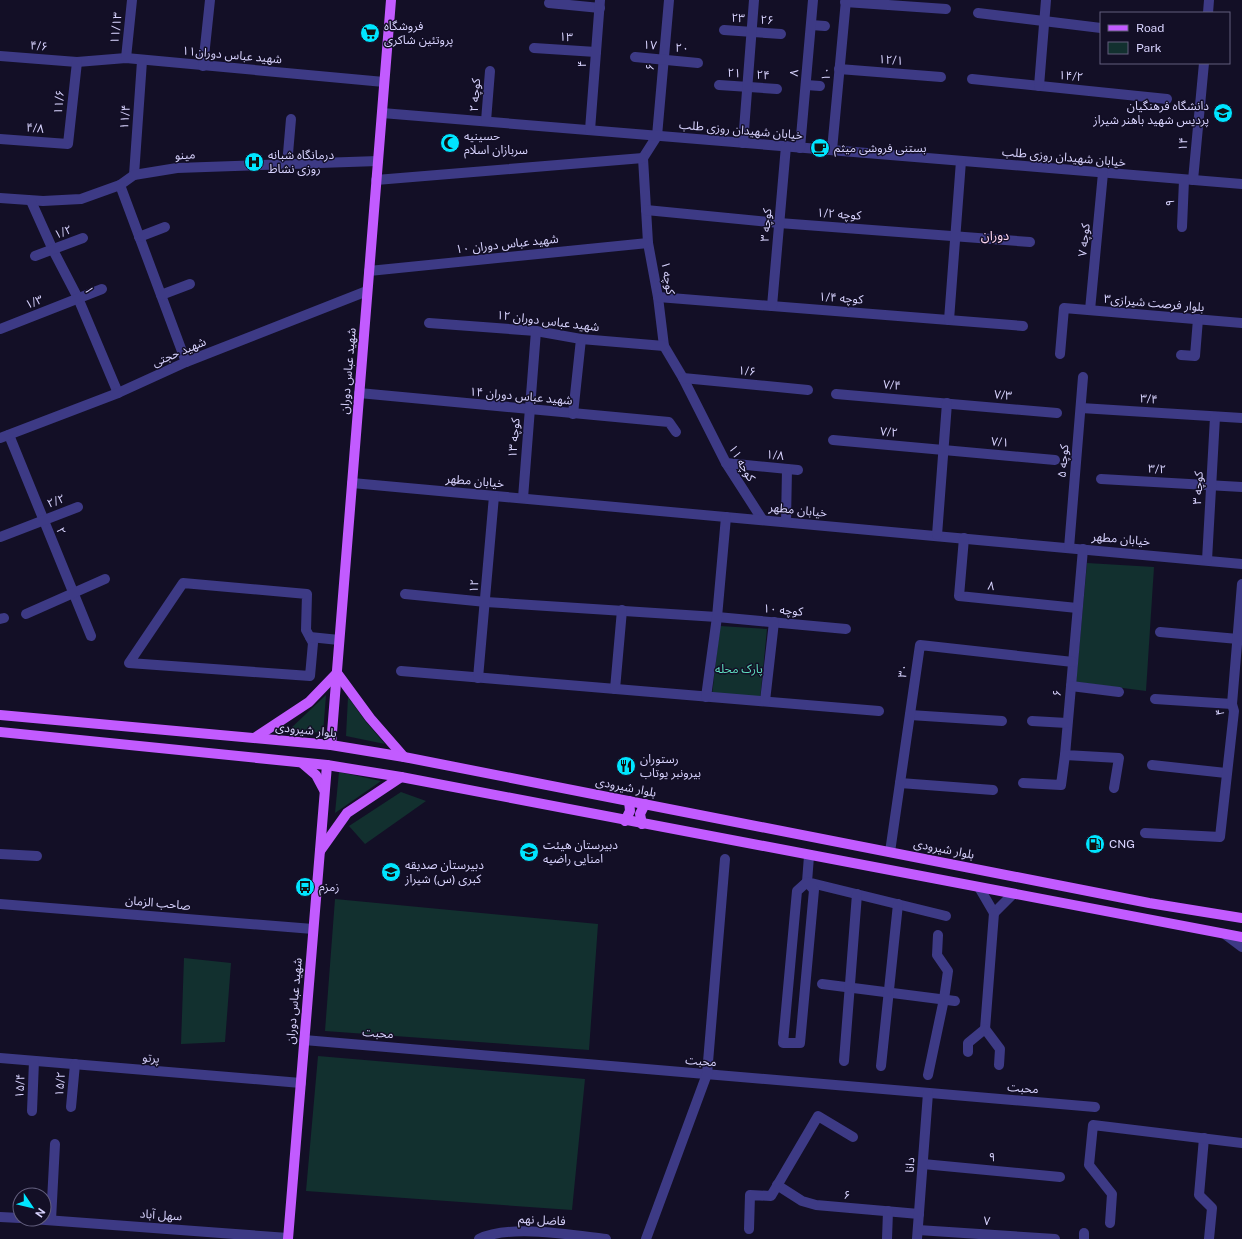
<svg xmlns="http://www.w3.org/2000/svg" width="1242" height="1239" viewBox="0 0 1242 1239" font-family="'Public Sans','Noto Sans Arabic',sans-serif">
	<rect width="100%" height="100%" fill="#130f26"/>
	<!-- green -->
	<g fill="#12302f">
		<polygon points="1087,563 1154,567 1146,691 1076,682"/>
		<polygon points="720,626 767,629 760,700 712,695"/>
		<polygon points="326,695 323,733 289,730"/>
		<polygon points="348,697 366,722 385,744 346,736"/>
		<polygon points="339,772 381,781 335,813"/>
		<polygon points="401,792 426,801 365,844 349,826"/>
		<polygon points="335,899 598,924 589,1050 325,1031"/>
		<polygon points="184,958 231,963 225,1042 181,1044"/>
		<polygon points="318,1056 585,1079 572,1210 306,1191"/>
	</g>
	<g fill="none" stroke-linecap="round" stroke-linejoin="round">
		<!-- minor -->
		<g stroke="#3d3a85" stroke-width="10">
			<polyline points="669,0 657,136 643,158 648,243 658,297 664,346 683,378 726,463 762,519"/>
			<polyline points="845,2 946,9"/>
			<polyline points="549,3 600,8"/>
			<polyline points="978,13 1101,28"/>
			<polyline points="1208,13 1209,0"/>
			<polyline points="811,25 825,26"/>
			<polyline points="724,30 781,34"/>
			<polyline points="534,48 596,52"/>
			<polyline points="0,56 77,62 126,58 384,82"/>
			<polyline points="635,57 698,63"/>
			<polyline points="126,58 132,0"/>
			<polyline points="203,66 210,0"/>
			<polyline points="839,69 941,77"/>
			<polyline points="972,79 1167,99"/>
			<polyline points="719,85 777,89"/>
			<polyline points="806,85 820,86"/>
			<polyline points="1039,86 1046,0"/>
			<polyline points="382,113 1242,184"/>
			<polyline points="486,121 490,71"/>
			<polyline points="590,130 600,0"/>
			<polyline points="0,139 68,144 77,62"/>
			<polyline points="743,143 754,0"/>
			<polyline points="800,148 813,0"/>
			<polyline points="832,150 846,0"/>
			<polyline points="287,165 291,119"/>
			<polyline points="134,175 142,61"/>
			<polyline points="376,180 643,158"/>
			<polyline points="1193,180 1204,63"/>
			<polyline points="120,185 186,362"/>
			<polyline points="0,198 43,201 81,199 120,185 134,175 177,168 378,161"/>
			<polyline points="31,201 53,250 78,298 118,393"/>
			<polyline points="646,210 779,223 1030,242"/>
			<polyline points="1182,227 1184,180"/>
			<polyline points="139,237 165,227"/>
			<polyline points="35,256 83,238"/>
			<polyline points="369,271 648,243"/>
			<polyline points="161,295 190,284"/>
			<polyline points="658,297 1023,326"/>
			<polyline points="772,306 786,146"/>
			<polyline points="1090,310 1103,173"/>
			<polyline points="949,320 961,161"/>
			<polyline points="429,323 536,331 581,339 664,346"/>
			<polyline points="0,329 102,289"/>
			<polyline points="1060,354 1064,308 1242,323"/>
			<polyline points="1181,355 1195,356 1198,319"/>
			<polyline points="683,378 808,390"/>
			<polyline points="359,393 669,422 676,432"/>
			<polyline points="836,394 1057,413"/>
			<polyline points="1081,408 1242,418"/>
			<polyline points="573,414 581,339"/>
			<polyline points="9,435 91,636"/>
			<polyline points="0,438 118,393 186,362 367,291"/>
			<polyline points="833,440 1055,460"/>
			<polyline points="726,463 798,470"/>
			<polyline points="1101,479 1242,487"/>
			<polyline points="352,483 1242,564"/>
			<polyline points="523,498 536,331"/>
			<polyline points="786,522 787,469"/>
			<polyline points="937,535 947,403"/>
			<polyline points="0,537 78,507"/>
			<polyline points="964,538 959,596 1077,608"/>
			<polyline points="1069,548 1083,377"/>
			<polyline points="1083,549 1065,755 1119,758 1114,788"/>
			<polyline points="1207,560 1215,417"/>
			<polygon points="183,583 307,594 306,630 313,643 310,676 129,663"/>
			<polyline points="405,594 486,602 717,617 846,629"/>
			<polyline points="26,614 105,579"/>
			<polyline points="0,619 4,618"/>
			<polyline points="1160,632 1238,639"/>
			<polyline points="310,637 339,640"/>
			<polyline points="401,671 879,711"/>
			<polyline points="478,678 494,496"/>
			<polyline points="1071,686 1119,692"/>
			<polyline points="615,689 622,610"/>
			<polyline points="706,697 717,617 726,517"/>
			<polyline points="1155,699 1232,704"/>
			<polyline points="765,701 774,622"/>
			<polyline points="910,715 1002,721"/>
			<polyline points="1032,721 1067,723"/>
			<polyline points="1152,765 1226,773"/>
			<polyline points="900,783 993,790"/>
			<polyline points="1023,783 1061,785 1065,755"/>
			<polyline points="1145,833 1220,837 1234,711 1232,704 1242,584"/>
			<polyline points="890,852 920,645 1073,662"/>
			<polyline points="0,854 37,856"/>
			<polyline points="809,856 807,882 946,916"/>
			<polygon points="807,882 814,890 800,1043 783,1043 797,891"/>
			<polyline points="980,889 994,913 1012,895"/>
			<polyline points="0,904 313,929"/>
			<polyline points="1226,935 1242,947"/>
			<polyline points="822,984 955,1001"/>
			<polyline points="985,1029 994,913"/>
			<polyline points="304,1040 1095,1107"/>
			<polyline points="968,1052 968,1043 985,1029 1000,1049 999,1065"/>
			<polyline points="0,1058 301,1083"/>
			<polyline points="844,1061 857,894"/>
			<polyline points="881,1066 898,904"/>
			<polyline points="928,1075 944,999 948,971 937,955 938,935"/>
			<polyline points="71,1107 75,1064"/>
			<polyline points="32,1111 34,1061"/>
			<polyline points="1204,1138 1199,1195 1212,1208 1209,1239"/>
			<polyline points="923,1164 1060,1177"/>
			<polyline points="777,1185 802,1201 816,1205 919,1214"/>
			<polyline points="0,1217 20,1218"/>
			<polyline points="32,1219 288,1238"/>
			<polyline points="51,1220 55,1144"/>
			<polyline points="1110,1223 1112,1194 1089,1165 1093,1125 1242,1143"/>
			<polyline points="749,1229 750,1195 771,1196 818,1116 853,1137"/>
			<polyline points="918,1230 1055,1239"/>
			<path d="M 479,1239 C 509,1224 572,1235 606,1239"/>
			<polyline points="646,1239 707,1074 725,859"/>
			<polyline points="887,1239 888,1211"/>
			<polyline points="917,1239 928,1093"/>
			<polyline points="1084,1239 1084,1233"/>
		</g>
		<!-- major -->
		<g stroke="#c25bff" stroke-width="10">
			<polyline points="337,673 370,718 404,757"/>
			<polyline points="0,715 331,745 404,757 1149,903 1242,918"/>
			<polyline points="0,732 327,765 401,777 1242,937"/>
			<polyline points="256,737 309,702 337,673"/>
			<polyline points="331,745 391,0"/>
			<polyline points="302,763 316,775 324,790"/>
			<polyline points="625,821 630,811 629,801"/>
			<polyline points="642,824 640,814 645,804"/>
			<polyline points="320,851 347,813 401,777"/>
			<polyline points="288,1239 327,765"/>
		</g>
	</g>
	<!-- icons -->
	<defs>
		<g id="supermarket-disc" transform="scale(1)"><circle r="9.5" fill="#00e5ff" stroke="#130f26"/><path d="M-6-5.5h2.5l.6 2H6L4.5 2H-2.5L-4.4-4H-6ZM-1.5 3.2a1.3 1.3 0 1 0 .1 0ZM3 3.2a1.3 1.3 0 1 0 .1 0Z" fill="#111"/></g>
		<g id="university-disc" transform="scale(1)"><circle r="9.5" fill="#00e5ff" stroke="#130f26"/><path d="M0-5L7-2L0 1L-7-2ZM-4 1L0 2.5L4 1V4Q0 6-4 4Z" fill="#111"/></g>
		<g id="mosque-disc" transform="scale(1)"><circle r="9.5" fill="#00e5ff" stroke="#130f26"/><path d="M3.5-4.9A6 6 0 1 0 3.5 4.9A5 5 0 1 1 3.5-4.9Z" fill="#111"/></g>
		<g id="cafe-disc" transform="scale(1)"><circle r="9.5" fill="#00e5ff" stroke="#130f26"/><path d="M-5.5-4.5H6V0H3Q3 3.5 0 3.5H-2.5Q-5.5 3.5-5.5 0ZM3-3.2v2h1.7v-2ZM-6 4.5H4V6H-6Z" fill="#111"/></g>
		<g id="hospital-disc" transform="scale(1)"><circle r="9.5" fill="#00e5ff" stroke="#130f26"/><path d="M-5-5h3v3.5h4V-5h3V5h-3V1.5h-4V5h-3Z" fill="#111"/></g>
		<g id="restaurant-disc" transform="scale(1)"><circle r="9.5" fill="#00e5ff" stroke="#130f26"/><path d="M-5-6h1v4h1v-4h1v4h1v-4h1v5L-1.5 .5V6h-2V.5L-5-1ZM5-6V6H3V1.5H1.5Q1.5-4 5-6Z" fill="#111"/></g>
		<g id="fuel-disc" transform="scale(1)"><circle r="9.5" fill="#00e5ff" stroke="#130f26"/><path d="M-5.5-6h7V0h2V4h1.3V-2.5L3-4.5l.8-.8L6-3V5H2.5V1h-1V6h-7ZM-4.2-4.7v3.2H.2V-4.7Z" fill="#111"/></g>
		<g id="school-disc" transform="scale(1)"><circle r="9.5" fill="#00e5ff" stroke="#130f26"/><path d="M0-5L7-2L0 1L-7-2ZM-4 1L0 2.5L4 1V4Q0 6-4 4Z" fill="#111"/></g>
		<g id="bus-disc" transform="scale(1)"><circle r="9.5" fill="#00e5ff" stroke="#130f26"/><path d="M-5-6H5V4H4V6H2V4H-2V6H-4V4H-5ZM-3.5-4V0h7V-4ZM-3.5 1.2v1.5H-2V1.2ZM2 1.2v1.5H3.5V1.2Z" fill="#111"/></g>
	</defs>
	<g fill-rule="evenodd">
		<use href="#supermarket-disc" x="370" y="33"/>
		<use href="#university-disc" x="1223" y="113"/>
		<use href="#mosque-disc" x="450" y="143"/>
		<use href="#cafe-disc" x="820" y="148"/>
		<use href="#hospital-disc" x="254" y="162"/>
		<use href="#restaurant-disc" x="626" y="766"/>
		<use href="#fuel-disc" x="1095" y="844"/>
		<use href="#school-disc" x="529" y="852"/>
		<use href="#school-disc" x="391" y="872"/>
		<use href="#bus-disc" x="305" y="887"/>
	</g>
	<g text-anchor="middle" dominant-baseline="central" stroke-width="3" stroke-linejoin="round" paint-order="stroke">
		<!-- street labels -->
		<g font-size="12" fill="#d9d4ff" stroke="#130f26">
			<text transform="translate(738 18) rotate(4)">۲۳</text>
			<text transform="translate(767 20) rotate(4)">۲۶</text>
			<text transform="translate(116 28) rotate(-84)">۱۱/۱۳</text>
			<text transform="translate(566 37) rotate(4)">۱۳</text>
			<text transform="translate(650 45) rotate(5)">۱۷</text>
			<text transform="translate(39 46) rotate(4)">۴/۶</text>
			<text transform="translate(682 48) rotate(5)">۲۰</text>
			<text transform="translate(232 55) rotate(5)">شهید عباس دوران۱۱</text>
			<text transform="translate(891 60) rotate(4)">۱۲/۱</text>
			<text transform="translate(582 64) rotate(-85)">۴</text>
			<text transform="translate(650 67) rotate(-85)">۶</text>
			<text transform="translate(734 73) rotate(4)">۲۱</text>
			<text transform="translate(794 73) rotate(-85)">۸</text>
			<text transform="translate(826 74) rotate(-85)">۱۰</text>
			<text transform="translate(763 75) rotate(4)">۲۴</text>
			<text transform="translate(1071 76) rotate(6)">۱۴/۲</text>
			<text transform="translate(475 95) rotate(-86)">کوچه ۲</text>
			<text transform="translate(59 102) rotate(-84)">۱۱/۶</text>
			<text transform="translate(125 117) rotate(-86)">۱۱/۴</text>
			<text transform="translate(35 128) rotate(5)">۴/۸</text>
			<text transform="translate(741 130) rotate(5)">خیابان شهیدان روزی طلب</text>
			<text transform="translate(1183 144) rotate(-85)">۱۴</text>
			<text transform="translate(185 155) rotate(-3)">مینو</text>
			<text transform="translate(1064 157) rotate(5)">خیابان شهیدان روزی طلب</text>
			<text transform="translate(1170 203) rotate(-88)">۹</text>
			<text transform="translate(839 214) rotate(4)">کوچه ۱/۲</text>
			<text transform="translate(766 225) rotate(-85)">کوچه ۳</text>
			<text transform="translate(63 232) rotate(-21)">۱/۲</text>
			<text transform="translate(1084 240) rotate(-84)">کوچه ۷</text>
			<text transform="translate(507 244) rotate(-6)">شهید عباس دوران ۱۰</text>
			<text transform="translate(668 278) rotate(80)">کوچه ۱</text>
			<text transform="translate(89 290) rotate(64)">۱</text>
			<text transform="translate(841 298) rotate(4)">کوچه ۱/۴</text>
			<text transform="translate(34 302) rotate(-22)">۱/۳</text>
			<text transform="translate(1154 303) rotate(5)">۳بلوار فرصت شیرازی</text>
			<text transform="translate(548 321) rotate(7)">شهید عباس دوران ۱۲</text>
			<text transform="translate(179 352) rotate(-23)">شهید حجتی</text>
			<text transform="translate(348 371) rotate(-85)">شهید عباس دوران</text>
			<text transform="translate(747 371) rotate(5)">۱/۶</text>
			<text transform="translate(892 385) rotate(5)">۷/۴</text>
			<text transform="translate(1003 395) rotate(5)">۷/۳</text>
			<text transform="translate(521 396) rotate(5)">شهید عباس دوران ۱۴</text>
			<text transform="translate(1149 399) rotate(4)">۳/۴</text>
			<text transform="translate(889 432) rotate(5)">۷/۲</text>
			<text transform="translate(514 438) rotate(-85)">کوچه ۱۳</text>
			<text transform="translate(1000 442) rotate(5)">۷/۱</text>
			<text transform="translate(775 455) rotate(6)">۱/۸</text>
			<text transform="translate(1063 461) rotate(-85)">کوچه ۵</text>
			<text transform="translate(742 463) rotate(59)">کوچه ۱۱</text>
			<text transform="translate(1157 469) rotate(3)">۳/۲</text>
			<text transform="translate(475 481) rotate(5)">خیابان مطهر</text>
			<text transform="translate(1198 488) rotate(-87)">کوچه ۳</text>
			<text transform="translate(56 501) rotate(-21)">۲/۲</text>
			<text transform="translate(798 510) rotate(6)">خیابان مطهر</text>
			<text transform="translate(61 531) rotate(68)">۲</text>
			<text transform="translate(1121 539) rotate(5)">خیابان مطهر</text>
			<text transform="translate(474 586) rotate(-85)">۱۲</text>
			<text transform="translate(991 586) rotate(6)">۸</text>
			<text transform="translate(783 610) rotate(5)">کوچه ۱۰</text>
			<text transform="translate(903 671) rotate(-82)">۳۰</text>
			<text transform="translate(1057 693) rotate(-85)">۶</text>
			<text transform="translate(1220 712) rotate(-94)">۴</text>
			<text transform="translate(306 730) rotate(6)">بلوار شیرودی</text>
			<text transform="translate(626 787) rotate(11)">بلوار شیرودی</text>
			<text transform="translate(944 849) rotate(11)">بلوار شیرودی</text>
			<text transform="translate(158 903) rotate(5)">صاحب الزمان</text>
			<text transform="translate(294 1001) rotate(-85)">شهید عباس دوران</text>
			<text transform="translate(378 1033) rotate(5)">محبت</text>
			<text transform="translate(151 1058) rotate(5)">پرتو</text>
			<text transform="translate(701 1061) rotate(5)">محبت</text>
			<text transform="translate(60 1084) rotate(-85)">۱۵/۲</text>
			<text transform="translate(20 1086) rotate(-87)">۱۵/۴</text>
			<text transform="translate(1023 1088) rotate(5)">محبت</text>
			<text transform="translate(992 1157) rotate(5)">۹</text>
			<text transform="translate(910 1165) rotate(-86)">دانا</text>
			<text transform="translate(847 1195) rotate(5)">۶</text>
			<text transform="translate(161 1215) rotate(4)">سهل آباد</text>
			<text transform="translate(542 1220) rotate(3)">فاضل نهم</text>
			<text transform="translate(987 1221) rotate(4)">۷</text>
		</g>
		<!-- poi labels -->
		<g font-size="12" fill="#d9d4ff" stroke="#130f26" text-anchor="start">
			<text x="384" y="26">فروشگاه<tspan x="384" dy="14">پروتئین شاکری</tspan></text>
			<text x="1209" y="106" text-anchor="end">دانشگاه فرهنگیان<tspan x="1209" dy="14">پردیس شهید باهنر شیراز</tspan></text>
			<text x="464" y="136">حسینیه<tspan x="464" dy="14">سربازان اسلام</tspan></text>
			<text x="834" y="148">بستنی فروشی میثم</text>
			<text x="268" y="155">درمانگاه شبانه<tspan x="268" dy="14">روزی نشاط</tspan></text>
			<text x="640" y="759">رستوران<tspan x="640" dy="14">بیرونبر یوتاب</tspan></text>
			<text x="1109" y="844">CNG</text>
			<text x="543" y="845">دبیرستان هیئت<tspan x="543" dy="14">امنایی راضیه</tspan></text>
			<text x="405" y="865">دبیرستان صدیقه<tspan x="405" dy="14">کبری (س) شیراز</tspan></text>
			<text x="319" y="887">زمزم</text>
		</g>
		<!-- park labels -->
		<g font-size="12" fill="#5fe0c0" stroke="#130f26">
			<text x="739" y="669">پارک محله</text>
		</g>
		<!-- neighbourhood labels -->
		<g font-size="13" fill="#ffd6f0" stroke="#130f26">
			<text x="995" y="235">دوران</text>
		</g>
	</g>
	<!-- legend -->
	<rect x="1100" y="12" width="130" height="52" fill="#130f26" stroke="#625e7d"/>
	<rect x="1108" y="25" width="20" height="6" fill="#c25bff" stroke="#625e7d"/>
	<text x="1136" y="32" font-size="12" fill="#d9d4ff">Road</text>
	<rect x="1108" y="42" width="20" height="12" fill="#12302f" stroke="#625e7d"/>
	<text x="1136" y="52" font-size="12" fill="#d9d4ff">Park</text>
	<!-- north arrow -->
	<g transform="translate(32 1207) rotate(125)"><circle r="19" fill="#130f26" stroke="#625e7d"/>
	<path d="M0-3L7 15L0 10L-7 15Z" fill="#00e5ff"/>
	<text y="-6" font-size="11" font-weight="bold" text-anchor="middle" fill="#d9d4ff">N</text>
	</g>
</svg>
